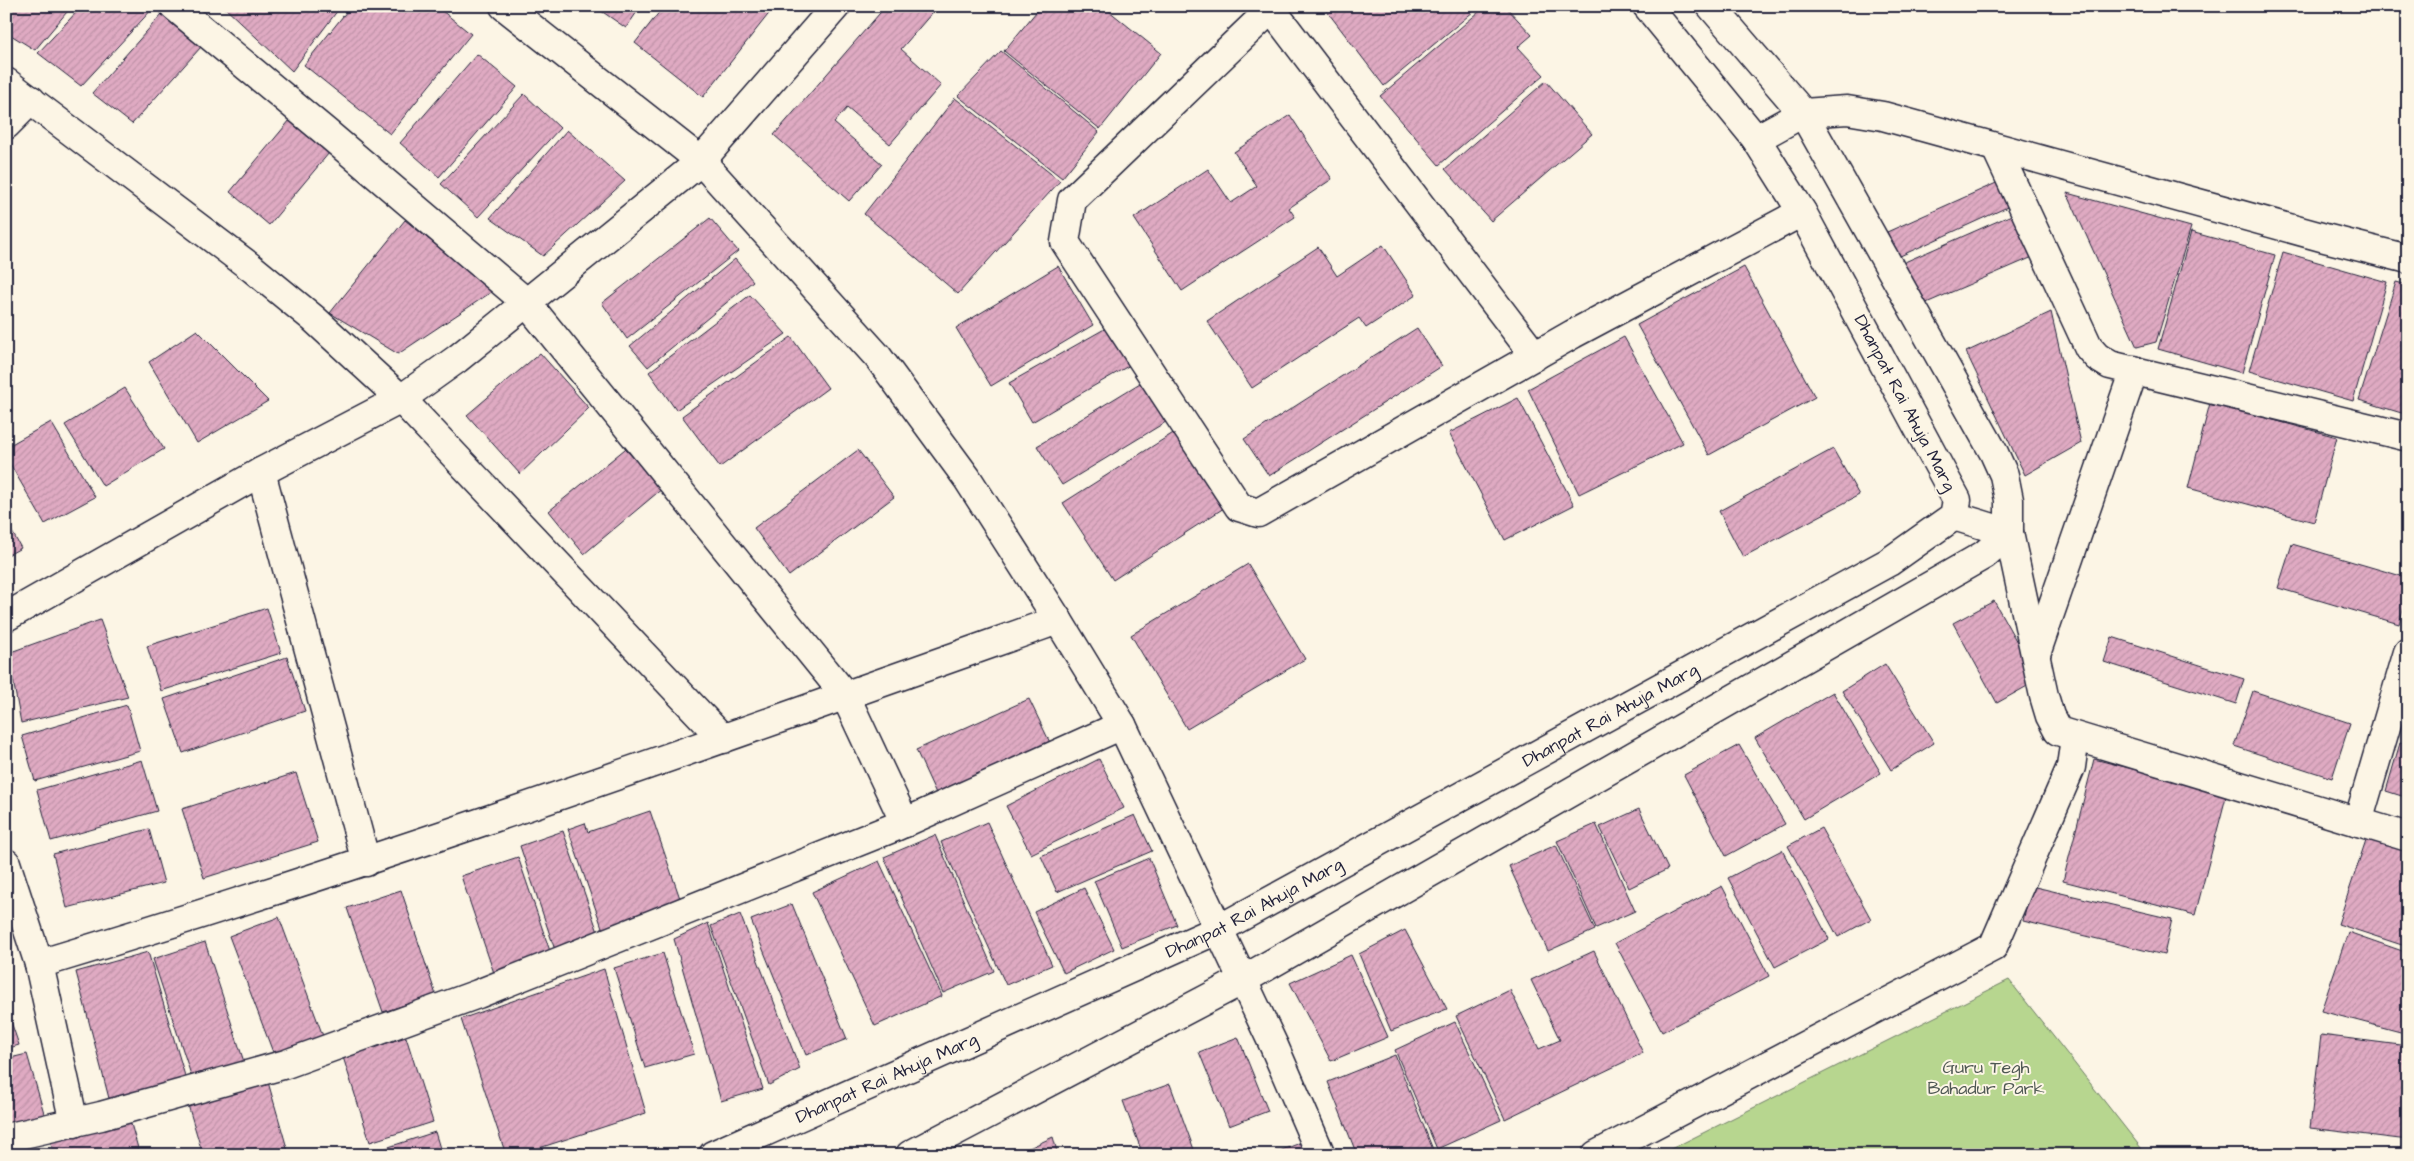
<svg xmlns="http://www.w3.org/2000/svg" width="2414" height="1161" viewBox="0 0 2414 1161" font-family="'Architects Daughter',sans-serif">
	<defs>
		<pattern id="building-hatch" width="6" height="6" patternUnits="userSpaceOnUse" patternTransform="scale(1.25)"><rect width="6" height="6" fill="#dfaac2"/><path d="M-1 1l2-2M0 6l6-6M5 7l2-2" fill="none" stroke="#bf92a8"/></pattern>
	</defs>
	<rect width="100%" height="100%" fill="#fcf5e5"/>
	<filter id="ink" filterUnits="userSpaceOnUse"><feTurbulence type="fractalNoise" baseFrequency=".02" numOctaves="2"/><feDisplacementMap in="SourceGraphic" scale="10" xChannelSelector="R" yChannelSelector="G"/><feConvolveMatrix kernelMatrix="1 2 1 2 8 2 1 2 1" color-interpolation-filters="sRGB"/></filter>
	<g filter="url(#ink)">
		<!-- park -->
		<polygon fill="#b7d68f" stroke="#6c7c65" points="2009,980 2145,1153 2154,1155 1659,1155"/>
		<!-- building -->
		<g fill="url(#building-hatch)" stroke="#22223b">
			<polygon points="9,6 72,6 35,50 6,32 6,10"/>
			<polygon points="82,6 155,6 81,86 38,53"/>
			<polygon points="223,6 341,6 292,71"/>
			<polygon points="351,6 436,6 471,34 390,134 304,65"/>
			<polygon points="594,6 641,6 626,28"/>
			<polygon points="664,6 775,6 703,97 635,43"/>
			<polygon points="886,6 938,6 901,49 941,85 890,144 847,108 834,123 882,164 849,201 774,135"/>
			<polygon points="1041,6 1103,6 1161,53 1100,129 1004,51"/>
			<polygon points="1323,6 1480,6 1384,86"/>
			<polygon points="1486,6 1505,6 1532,35 1518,47 1544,75 1439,165 1380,96"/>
			<polygon points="162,14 201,47 132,124 92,93"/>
			<polygon points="1001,51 1099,132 1062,178 958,96"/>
			<polygon points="477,54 517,87 439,177 400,143"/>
			<polygon points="1546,81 1592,134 1491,221 1445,169"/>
			<polygon points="524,94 560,128 478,217 441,184"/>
			<polygon points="955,98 1060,181 958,294 864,214"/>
			<polygon points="1290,115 1332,179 1289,208 1295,217 1182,291 1134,218 1208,169 1231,203 1257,186 1234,152"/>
			<polygon points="290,120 329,153 269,225 230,192"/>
			<polygon points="567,130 625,181 543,256 490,218"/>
			<polygon points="2003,180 2014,204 1898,257 1887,232"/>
			<polygon points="2067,193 2191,227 2156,342 2137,347"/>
			<polygon points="2016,213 2035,256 1917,307 1898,265"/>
			<polygon points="710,218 738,251 627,339 602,303"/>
			<polygon points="405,220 493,291 398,354 330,313"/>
			<polygon points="2191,232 2275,255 2242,373 2158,349"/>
			<polygon points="1383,245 1416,295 1366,328 1359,318 1252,388 1207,321 1318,247 1337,276"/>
			<polygon points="2283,252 2387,282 2353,401 2249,371"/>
			<polygon points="735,259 753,281 648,367 630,346"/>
			<polygon points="1058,266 1093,325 991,386 956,328"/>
			<polygon points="1744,267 1815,397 1709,455 1637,325"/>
			<polygon points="2396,282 2408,285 2408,415 2359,400"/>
			<polygon points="750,295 786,334 676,410 649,372"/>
			<polygon points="2051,312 2081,443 2025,475 1966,352"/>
			<polygon points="1108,327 1130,365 1032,422 1009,383"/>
			<polygon points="1417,328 1442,366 1269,476 1244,439"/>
			<polygon points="197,330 268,401 197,443 149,362"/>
			<polygon points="791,337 828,388 720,467 682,416"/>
			<polygon points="1624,337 1683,443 1579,494 1528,389"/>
			<polygon points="540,353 589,408 520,474 467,415"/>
			<polygon points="1145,380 1169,420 1062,485 1037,446"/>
			<polygon points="125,388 164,449 103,486 65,425"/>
			<polygon points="1518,398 1574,505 1505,540 1449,433"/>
			<polygon points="2210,403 2337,437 2314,522 2188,488"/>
			<polygon points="51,422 95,497 45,524 6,457 6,447"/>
			<polygon points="1178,430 1227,506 1113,580 1063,503"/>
			<polygon points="625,449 663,488 584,554 549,511"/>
			<polygon points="1833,449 1859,495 1743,557 1719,511"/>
			<polygon points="858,450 894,497 789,576 754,528"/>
			<polygon points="6,521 21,548 6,556"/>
			<polygon points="2292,544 2408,578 2408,592 2399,624 2278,588"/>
			<polygon points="1248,564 1305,659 1187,729 1131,635"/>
			<polygon points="1994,601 2038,680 1997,703 1953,623"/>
			<polygon points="267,608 281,653 161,691 147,646"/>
			<polygon points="100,620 128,697 21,723 8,653"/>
			<polygon points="2112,637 2244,679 2236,704 2104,662"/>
			<polygon points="287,657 305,711 183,753 164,699"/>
			<polygon points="1885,664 1934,743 1891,770 1842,691"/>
			<polygon points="2253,691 2350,723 2332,778 2234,746"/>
			<polygon points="1833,692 1881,773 1804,819 1755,738"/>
			<polygon points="1029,699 1054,751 940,802 916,750"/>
			<polygon points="127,705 140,751 35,781 22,736"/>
			<polygon points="2400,743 2408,745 2408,798 2386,791"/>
			<polygon points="1739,745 1785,824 1726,856 1684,775"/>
			<polygon points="1099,759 1124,808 1031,854 1006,806"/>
			<polygon points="2094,759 2227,793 2195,915 2063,881"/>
			<polygon points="142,760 157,811 51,841 37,790"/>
			<polygon points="296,773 318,842 204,878 182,809"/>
			<polygon points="1639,809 1668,869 1629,888 1600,827"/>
			<polygon points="650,811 684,910 605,936 568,829 585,823 588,832"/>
			<polygon points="1135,815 1152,851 1057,892 1041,856"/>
			<polygon points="987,822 1052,965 1006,985 941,842"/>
			<polygon points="1596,824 1635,911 1596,928 1557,841"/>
			<polygon points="1821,828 1871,919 1838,937 1788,846"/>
			<polygon points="149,829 164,883 67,908 53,854"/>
			<polygon points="563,831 600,938 556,953 520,846"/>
			<polygon points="935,835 994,971 943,993 884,857"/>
			<polygon points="2367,837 2408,851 2408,947 2338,924"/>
			<polygon points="1556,845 1595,930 1548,951 1509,866"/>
			<polygon points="1782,850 1829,939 1775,967 1728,878"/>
			<polygon points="518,857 553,960 496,979 461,876"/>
			<polygon points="1149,858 1177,925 1122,947 1094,881"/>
			<polygon points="879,861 942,996 875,1026 812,892"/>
			<polygon points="1722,886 1769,976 1662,1032 1615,943"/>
			<polygon points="2031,886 2172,919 2164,955 2023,921"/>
			<polygon points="1084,888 1114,949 1064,973 1034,912"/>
			<polygon points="401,890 436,995 383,1012 347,908"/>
			<polygon points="792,904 847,1039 806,1055 751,920"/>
			<polygon points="740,914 800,1069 769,1085 711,926"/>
			<polygon points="279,917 323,1036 274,1055 229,936"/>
			<polygon points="708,923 763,1089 721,1101 674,939"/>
			<polygon points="1405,930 1447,1009 1391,1031 1359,954"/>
			<polygon points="2348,932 2408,953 2408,1034 2321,1011"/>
			<polygon points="205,942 246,1068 194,1084 153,959"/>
			<polygon points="1594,951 1643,1053 1505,1119 1456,1016 1510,990 1539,1049 1560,1040 1531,980"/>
			<polygon points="148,952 188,1086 111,1106 76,972"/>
			<polygon points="663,953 694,1054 645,1068 614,968"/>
			<polygon points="1351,955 1388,1037 1331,1061 1290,983"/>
			<polygon points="604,969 646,1113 518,1155 506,1155 461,1019"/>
			<polygon points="6,1007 19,1045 6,1049"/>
			<polygon points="1455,1022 1501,1120 1437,1149 1395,1050"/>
			<polygon points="2321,1035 2408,1046 2408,1140 2310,1128"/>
			<polygon points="406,1037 433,1122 370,1142 343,1057"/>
			<polygon points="1238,1037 1268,1111 1229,1126 1199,1052"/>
			<polygon points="27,1054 46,1120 6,1131 6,1059"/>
			<polygon points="1395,1055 1434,1152 1428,1155 1357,1155 1328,1082"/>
			<polygon points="268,1082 289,1155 203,1155 188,1105"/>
			<polygon points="1170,1084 1196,1155 1143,1155 1123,1101"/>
			<polygon points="129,1117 140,1155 54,1155 50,1139"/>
			<polygon points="435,1132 442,1155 371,1155 370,1153"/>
			<polygon points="1053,1137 1058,1155 1014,1155"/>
			<polygon points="1308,1140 1314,1155 1269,1155"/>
		</g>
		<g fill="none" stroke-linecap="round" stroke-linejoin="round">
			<!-- minor casing -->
			<g stroke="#22223b" stroke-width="31">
				<g id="minor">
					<polyline points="174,6 327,133 527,303 845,695 905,823"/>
					<polyline points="504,6 701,161 878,357 967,478 1058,620 1122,725 1274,1046 1321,1155"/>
					<polyline points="1269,6 1535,356"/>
					<polyline points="1711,6 1803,113 1994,453 2004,475 2009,500 2009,533 2044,696 2050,716 2058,731 2408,837"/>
					<polyline points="1271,9 1072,200 1065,242 1239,507 1258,513 1573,334 1802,212"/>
					<polyline points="6,82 253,269 314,319 401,399 723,739"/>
					<polyline points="6,125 31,100"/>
					<polyline points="1756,139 1803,113 1847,110 1883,116 2325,238 2408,259"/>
					<polyline points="1996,148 2089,348 2097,357 2110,365 2408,437"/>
					<polyline points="261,472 366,862"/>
					<polyline points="1954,516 2009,533"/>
					<polyline points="6,617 261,472 401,399 457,359 701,161 836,6"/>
					<polyline points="2036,654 2134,370"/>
					<polyline points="2358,822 2408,652"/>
					<path d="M 6,863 L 39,964 C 383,861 720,740 1058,620"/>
					<polyline points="39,964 74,1123"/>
					<polyline points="6,1138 101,1116 286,1064 478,994 895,827 1122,725"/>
					<path id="s1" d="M 713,1155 L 1217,930 L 1889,562 L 1954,516 L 1957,500 L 1802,212 L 1756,139 L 1647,6"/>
					<polyline points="910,1155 1241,981 1984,555 2009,533"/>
					<polyline points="1596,1155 1993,947 2071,767 2075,737"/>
				</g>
			</g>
			<!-- minor -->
			<use href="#minor" stroke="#fcf5e5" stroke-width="28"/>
		</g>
	</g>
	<g text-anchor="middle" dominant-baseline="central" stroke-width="4" stroke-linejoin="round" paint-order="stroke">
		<!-- street labels -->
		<g font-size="18" fill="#22223b" stroke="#fcf5e5">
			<text transform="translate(1905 403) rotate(62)">Dhanpat Rai Ahuja Marg</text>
			<text stroke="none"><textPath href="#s1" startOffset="1000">Dhanpat Rai Ahuja Marg</textPath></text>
			<text stroke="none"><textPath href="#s1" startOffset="595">Dhanpat Rai Ahuja Marg</textPath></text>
			<text stroke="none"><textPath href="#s1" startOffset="190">Dhanpat Rai Ahuja Marg</textPath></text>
		</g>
		<!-- park labels -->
		<g font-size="18" fill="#4f5854" stroke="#fcf5e5">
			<text x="1986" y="1067">Guru Tegh<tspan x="1986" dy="21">Bahadur Park</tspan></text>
		</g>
	</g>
	<!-- margin -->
	<rect width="2414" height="1161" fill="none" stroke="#fcf5e5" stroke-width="25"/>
	<rect x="12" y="12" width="2389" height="1136" fill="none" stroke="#22223b" stroke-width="2" filter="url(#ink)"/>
</svg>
